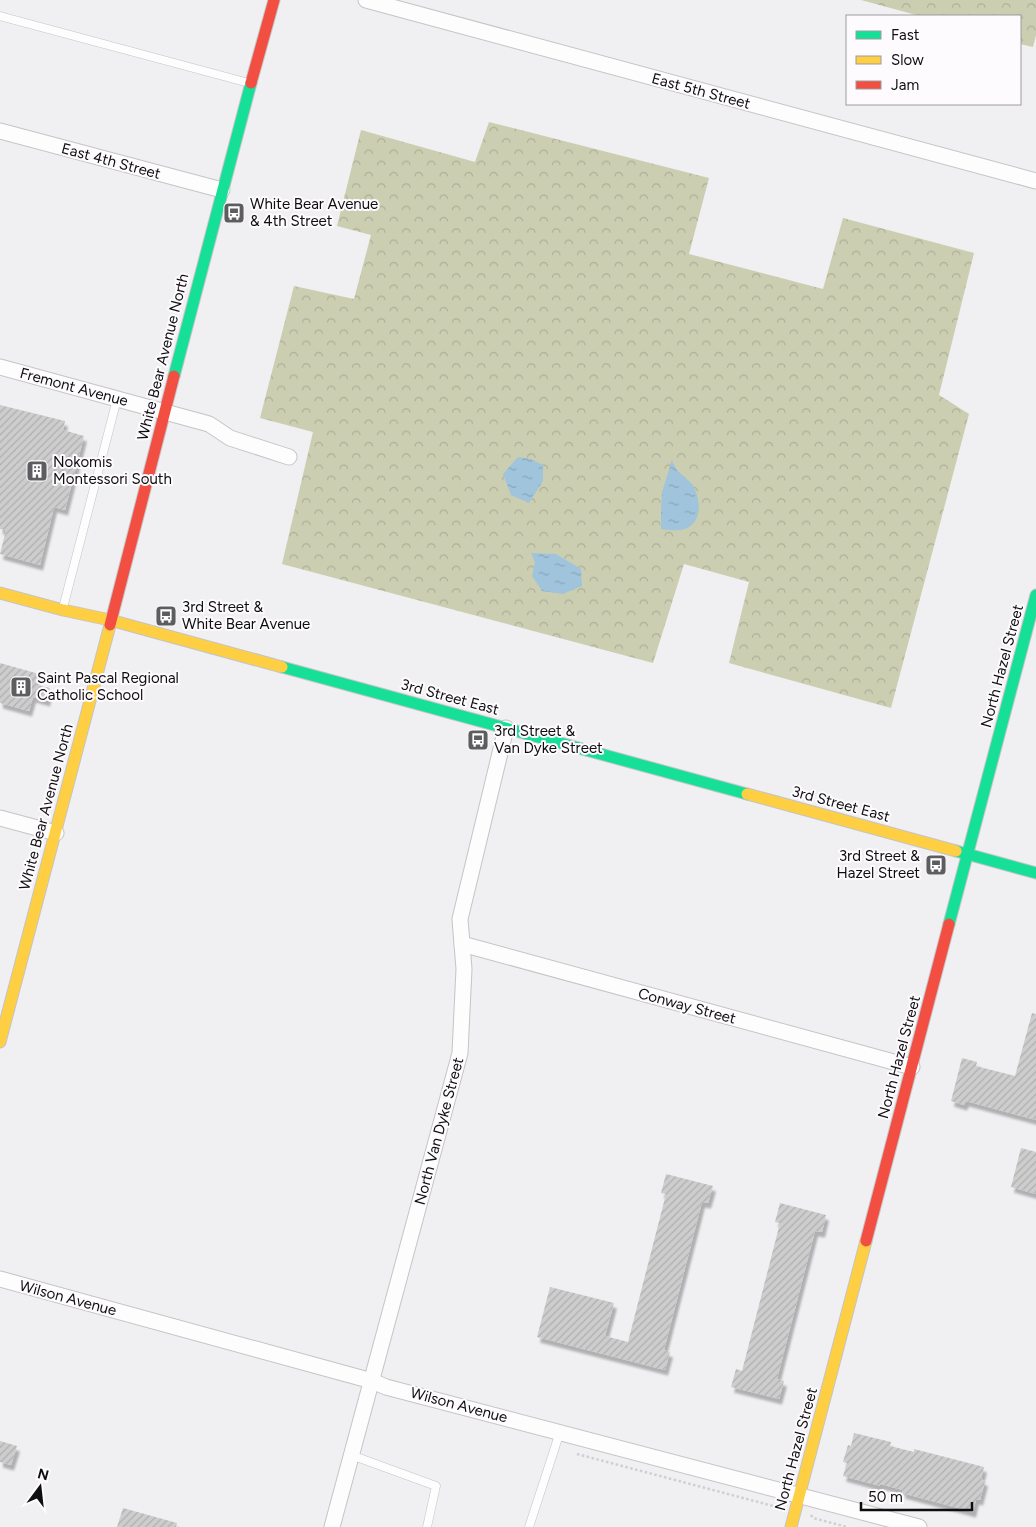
<svg xmlns="http://www.w3.org/2000/svg" width="1036" height="1527" viewBox="0 0 1036 1527" font-family="Figtree,sans-serif">
	<defs>
		<pattern id="forest-crowns" width="20" height="18" patternUnits="userSpaceOnUse" patternTransform="scale(1.25)"><rect width="20" height="18" fill="#cbceb1"/><path d="M2 6a3 3 0 1 1 6 0M12 15a3 3 0 1 1 6 0" fill="none" stroke="#adb097"/></pattern>
		<pattern id="water-ripples" width="26" height="14" patternUnits="userSpaceOnUse" patternTransform="scale(1.25)"><rect width="26" height="14" fill="#9fc4db"/><path d="M2 4q2-2 4 0t4 0M15 11q2-2 4 0t4 0" fill="none" stroke="#88a7bb"/></pattern>
		<pattern id="building-hatch" width="6" height="6" patternUnits="userSpaceOnUse" patternTransform="scale(1.25)"><rect width="6" height="6" fill="#cecdce"/><path d="M-1 1l2-2M0 6l6-6M5 7l2-2" fill="none" stroke="#b0afb0"/></pattern>
		<filter id="shadow"><feDropShadow dx="3" dy="5.5" stdDeviation="1" flood-color="#0004"/></filter>
	</defs>
	<rect width="100%" height="100%" fill="#f0eff1"/>
	<!-- forest -->
	<g fill="url(#forest-crowns)">
		<polygon points="861,0 1036,0 1036,35 1033,47 1020,44 1020,16 920,16"/>
		<polygon points="489,122 709,178 689,254 823,289 843,218 974,253 939,395 969,414 891,708 729,663 749,582 684,564 653,663 282,564 313,432 260,418 294,286 354,299 371,235 337,226 361,130 475,162"/>
	</g>
	<!-- water -->
	<g fill="url(#water-ripples)">
		<polygon points="518,457 531,459 543,465 543,481 529,503 511,495 503,474"/>
		<path d="M 672,460 C 673,463 675,467 677,470 C 681,475 688,479 692,484 C 700,496 703,518 689,527 C 682,532 669,530 661,529 L 661,511 L 662,492 Z"/>
		<polygon points="531,553 556,554 581,569 582,586 563,594 542,591 532,576 535,562"/>
	</g>
	<!-- building -->
	<g fill="url(#building-hatch)" filter="url(#shadow)">
		<polygon points="0,405 65,421 63,430 84,436 65,510 54,507 40,565 0,554 6,530 0,529"/>
		<polygon points="0,663 39,674 36,685 50,688 47,701 33,697 29,711 0,703"/>
		<polygon points="1032,1013 1036,1014 1036,1120 966,1101 964,1105 951,1101 962,1058 977,1062 976,1066 1015,1076"/>
		<polygon points="1021,1148 1036,1152 1036,1194 1011,1187"/>
		<polygon points="666,1174 713,1186 708,1203 702,1202 664,1350 670,1352 665,1370 537,1337 550,1287 614,1303 605,1336 628,1342 666,1194 661,1193"/>
		<polygon points="780,1203 826,1215 822,1232 815,1231 777,1379 784,1381 779,1399 731,1387 736,1369 742,1371 780,1223 775,1222"/>
		<polygon points="854,1433 891,1442 890,1446 914,1452 914,1449 984,1467 981,1479 985,1481 980,1500 976,1499 973,1512 902,1493 903,1490 880,1484 880,1486 843,1476 847,1463 843,1462 848,1445 851,1446"/>
		<polygon points="0,1441 17,1446 11,1465 0,1462"/>
		<polygon points="123,1508 177,1523 176,1527 117,1527"/>
	</g>
	<g fill="none" stroke-linecap="round" stroke-linejoin="round">
		<!-- lane casing -->
		<g stroke="#c5c4c6" stroke-width="9">
			<g id="lane">
				<polyline points="0,16 249,83"/>
				<polyline points="63,608 117,399"/>
				<polyline points="351,1455 436,1486 427,1527"/>
				<polyline points="529,1527 560,1432"/>
			</g>
		</g>
		<!-- street casing -->
		<g stroke="#c5c4c6" stroke-width="17">
			<g id="street">
				<polyline points="366,0 1036,181"/>
				<polyline points="0,131 222,190"/>
				<polyline points="0,367 209,424 230,438 289,457"/>
				<polyline points="0,818 56,833"/>
				<polyline points="462,944 912,1067"/>
				<polyline points="0,1279 372,1381 386,1387 919,1527"/>
				<polyline points="332,1527 460,1053 464,969 460,919 506,728"/>
			</g>
		</g>
		<!-- fast casing -->
		<g stroke="#c5c4c6" stroke-width="13">
			<g id="fast">
				<polyline points="174,376 251,83"/>
				<polyline points="282,667 747,794"/>
				<polyline points="956,851 1036,873"/>
				<polyline points="949,924 1036,595"/>
			</g>
		</g>
		<!-- slow casing -->
		<g stroke="#c5c4c6" stroke-width="13">
			<g id="slow">
				<polyline points="0,593 63,610 110,620 282,667"/>
				<polyline points="747,794 956,851"/>
				<polyline points="0,1042 110,625"/>
				<polyline points="791,1527 866,1241"/>
			</g>
		</g>
		<!-- jam casing -->
		<g stroke="#c5c4c6" stroke-width="13">
			<g id="jam">
				<polyline points="251,83 274,0"/>
				<polyline points="110,625 174,376"/>
				<polyline points="866,1241 949,924"/>
			</g>
		</g>
		<!-- path -->
		<g stroke="#d0cfd0" stroke-width="2.5" stroke-dasharray="2.5 2.5" stroke-linecap="butt">
			<polyline points="577,1454 777,1507"/>
			<polyline points="811,1515 813,1518 847,1527"/>
		</g>
		<!-- lane -->
		<use href="#lane" stroke="#fdfdfd" stroke-width="8"/>
		<!-- street -->
		<use href="#street" stroke="#fdfdfd" stroke-width="15"/>
		<!-- fast -->
		<use href="#fast" stroke="#16e098" stroke-width="11"/>
		<!-- slow -->
		<use href="#slow" stroke="#ffcf43" stroke-width="11"/>
		<!-- jam -->
		<use href="#jam" stroke="#f24e42" stroke-width="11"/>
	</g>
	<!-- icons -->
	<defs>
		<g id="bus-square" transform="scale(1.125)"><rect x="-9" y="-9" width="18" height="18" rx="4" fill="#5d5c5e" stroke="#fefbff"/><path d="M-5-6H5V4H4V6H2V4H-2V6H-4V4H-5ZM-3.5-4V0h7V-4ZM-3.5 1.2v1.5H-2V1.2ZM2 1.2v1.5H3.5V1.2Z" fill="#fff"/></g>
		<g id="building-square" transform="scale(1.125)"><rect x="-9" y="-9" width="18" height="18" rx="4" fill="#5d5c5e" stroke="#fefbff"/><path d="M-4-6H4V6H1V3H-1V6H-4ZM-2.5-4.3h1.7v1.8h-1.7ZM.8-4.3h1.7v1.8H.8ZM-2.5-1h1.7V.8h-1.7ZM.8-1h1.7V.8H.8Z" fill="#fff"/></g>
	</defs>
	<g fill-rule="evenodd">
		<use href="#bus-square" x="234" y="213"/>
		<use href="#building-square" x="37" y="471"/>
		<use href="#bus-square" x="166" y="616"/>
		<use href="#building-square" x="21" y="687"/>
		<use href="#bus-square" x="478" y="740"/>
		<use href="#bus-square" x="936" y="865"/>
	</g>
	<g text-anchor="middle" dominant-baseline="central" stroke-width="4" stroke-linejoin="round" paint-order="stroke">
		<!-- street labels -->
		<g font-size="15" fill="#0e0d0f" stroke="#fefbff">
			<text transform="translate(701 91) rotate(15)">East 5th Street</text>
			<text transform="translate(111 161) rotate(15)">East 4th Street</text>
			<text transform="translate(163 357) rotate(-76)">White Bear Avenue North</text>
			<text transform="translate(74 387) rotate(15)">Fremont Avenue</text>
			<text transform="translate(1002 666) rotate(-75)">North Hazel Street</text>
			<text transform="translate(450 697) rotate(15)">3rd Street East</text>
			<text transform="translate(841 804) rotate(15)">3rd Street East</text>
			<text transform="translate(46 807) rotate(-75)">White Bear Avenue North</text>
			<text transform="translate(687 1006) rotate(15)">Conway Street</text>
			<text transform="translate(899 1057) rotate(-75)">North Hazel Street</text>
			<text transform="translate(439 1131) rotate(-75)">North Van Dyke Street</text>
			<text transform="translate(68 1298) rotate(15)">Wilson Avenue</text>
			<text transform="translate(459 1405) rotate(15)">Wilson Avenue</text>
			<text transform="translate(796 1449) rotate(-75)">North Hazel Street</text>
		</g>
		<!-- poi labels -->
		<g font-size="15" fill="#0e0d0f" stroke="#fefbff" text-anchor="start">
			<text x="250" y="204">White Bear Avenue<tspan x="250" dy="17">&amp; 4th Street</tspan></text>
			<text x="53" y="462">Nokomis<tspan x="53" dy="17">Montessori South</tspan></text>
			<text x="182" y="607">3rd Street &amp;<tspan x="182" dy="17">White Bear Avenue</tspan></text>
			<text x="37" y="678">Saint Pascal Regional<tspan x="37" dy="17">Catholic School</tspan></text>
			<text x="494" y="731">3rd Street &amp;<tspan x="494" dy="17">Van Dyke Street</tspan></text>
			<text x="920" y="856" text-anchor="end">3rd Street &amp;<tspan x="920" dy="17">Hazel Street</tspan></text>
		</g>
	</g>
	<!-- legend -->
	<rect x="846" y="15" width="175" height="90" fill="#fefbff" stroke="#9e9c9f"/>
	<rect x="856" y="31" width="25" height="8" fill="#16e098" stroke="#9e9c9f"/>
	<text x="891" y="40" font-size="15" fill="#0e0d0f">Fast</text>
	<rect x="856" y="56" width="25" height="8" fill="#ffcf43" stroke="#9e9c9f"/>
	<text x="891" y="65" font-size="15" fill="#0e0d0f">Slow</text>
	<rect x="856" y="81" width="25" height="8" fill="#f24e42" stroke="#9e9c9f"/>
	<text x="891" y="90" font-size="15" fill="#0e0d0f">Jam</text>
	<!-- north arrow -->
	<g transform="translate(40 1487) rotate(15)" stroke="#fefbff" stroke-width="4" paint-order="stroke">
	<path d="M0-4L9 19L0 12L-9 19Z" fill="#0e0d0f"/>
	<text y="-8" font-size="14" font-weight="bold" text-anchor="middle" fill="#0e0d0f">N</text>
	</g>
	<!-- scale -->
	<path d="M861 1502v8h111v-8" fill="none" stroke="#0e0d0f" stroke-width="2.5"/>
	<text x="868" y="1502" font-size="15" fill="#0e0d0f" stroke="#fefbff" stroke-width="4" paint-order="stroke">50 m</text>
</svg>
